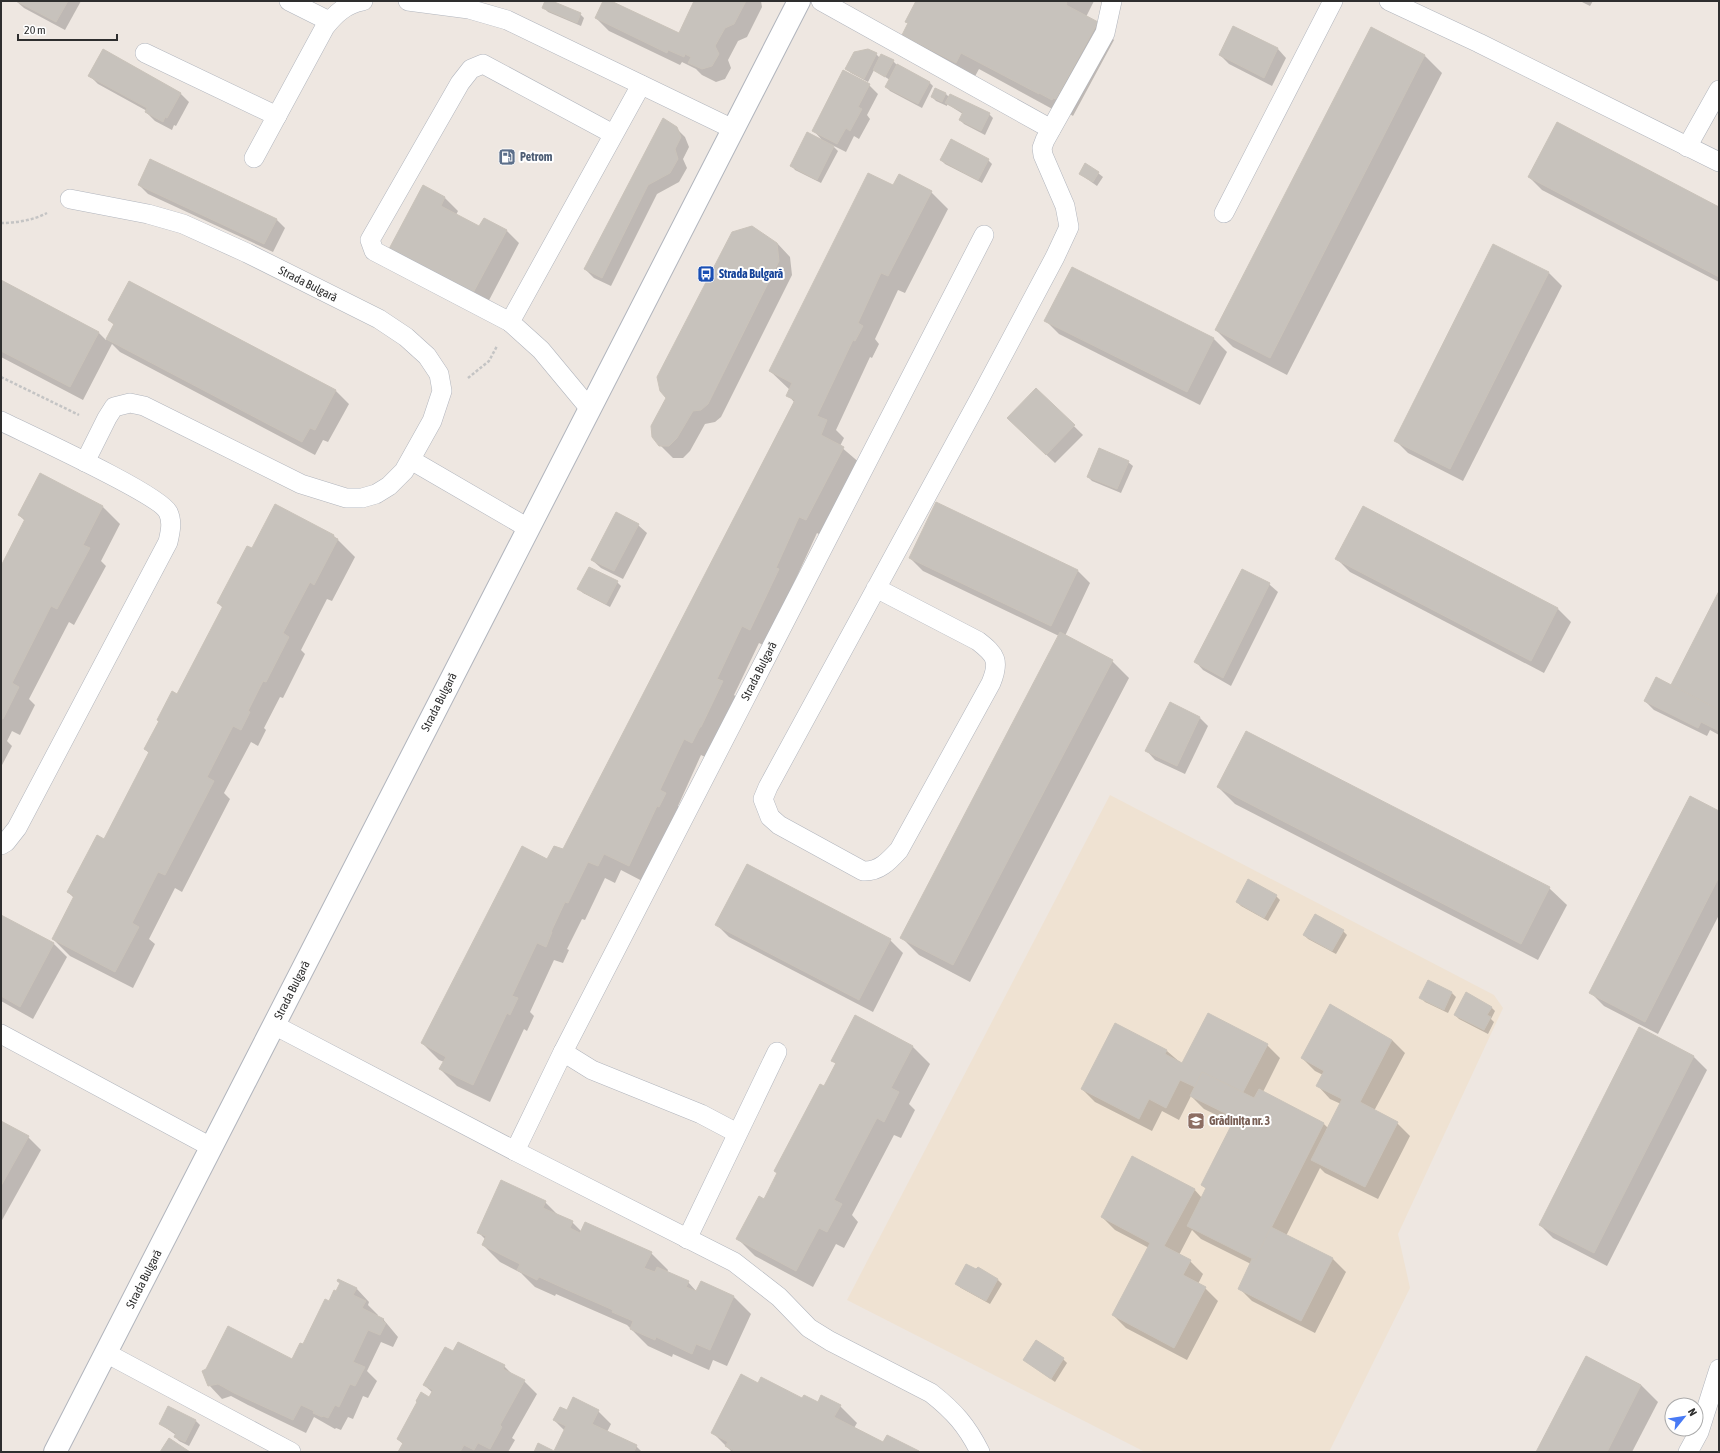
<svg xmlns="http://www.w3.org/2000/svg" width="1720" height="1453" viewBox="0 0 1720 1453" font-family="'Asap Condensed',sans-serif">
	<rect width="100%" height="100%" fill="#eee7e1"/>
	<!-- education -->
	<polygon fill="#efe2d2" points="1110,795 1494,995 1503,1008 1398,1234 1410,1288 1329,1452 1145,1452 847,1300"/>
	<!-- shadow -->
	<g fill="#0003">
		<polygon points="16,1 81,1 65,30 24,8"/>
		<polygon points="547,1 580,14 584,18 581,26 548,12 544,8"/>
		<polygon points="604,1 609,1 679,35 695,1 761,1 762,7 747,37 738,41 728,60 731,68 725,79 716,82 702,75 696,69 682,62 680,65 609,31 596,18"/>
		<polygon points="918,1 1094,1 1086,17 1097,23 1114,40 1073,116 1070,114 1070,116 1057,109 1056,111 979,69 973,80 920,52 903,35"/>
		<polygon points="1580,1 1593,1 1590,6"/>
		<polygon points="1234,27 1278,49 1286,58 1272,86 1229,64 1220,55"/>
		<polygon points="1371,28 1425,56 1442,73 1287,375 1233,347 1216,330"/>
		<polygon points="876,54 880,58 893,61 897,65 929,82 933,86 922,108 890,91 886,87 890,80 874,70 868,82 851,73 846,69"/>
		<polygon points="89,75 180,93 189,102 176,126 174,125 172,130 155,121 146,112 147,111 98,84"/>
		<polygon points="869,85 878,94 867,115 870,119 859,139 854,136 846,152 832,145 838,151 821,183 795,170 791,165 823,141 813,130"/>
		<polygon points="936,89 946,94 949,97 989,114 993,118 985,135 964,124 960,120 963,114 947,104 947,106 936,101 932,97"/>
		<polygon points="676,128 685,137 689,147 683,159 687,168 679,182 657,194 611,286 594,278 585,269"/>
		<polygon points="941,160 988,160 992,164 982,183 945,164"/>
		<polygon points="1098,173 1103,177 1097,186 1080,174"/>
		<polygon points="1529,177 1719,208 1719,282 1542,190"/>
		<polygon points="139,185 276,219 285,228 273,252 148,194"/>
		<polygon points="423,186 445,198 458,211 456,215 480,228 506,230 519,243 486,306 403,262"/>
		<polygon points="894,186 931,192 948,209 905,293 898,290 875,339 879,344 872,358 870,357 836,430 844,438 840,446 861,464 824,537 817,533 793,585 795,587 767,647 759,643 734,695 739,699 709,759 701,755 678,806 682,811 646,883 621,870 615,883 605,878 585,920 582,919 567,949 569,950 563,963 554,960 530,1012 534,1016 527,1031 524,1029 490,1102 457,1086 440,1069 444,1062 439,1060 422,1043 547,861 564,850 794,402 788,395 790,390 770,371"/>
		<polygon points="777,243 790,257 792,275 721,417 715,422 705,424 690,451 683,458 673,458 660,445"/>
		<polygon points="1494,245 1549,273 1562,286 1463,481 1408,453 1395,440"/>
		<polygon points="1072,268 1214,339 1227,352 1200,405 1059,334 1046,321"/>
		<polygon points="1,281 99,333 106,340 114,325 110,320 130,282 336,391 349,404 328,442 323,440 315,455 120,352 112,344 83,400 1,357"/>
		<polygon points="1036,389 1083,435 1055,463 1017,427"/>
		<polygon points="1128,462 1133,466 1121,493 1092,481 1088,477"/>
		<polygon points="275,506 334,536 355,557 332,601 327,599 301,650 305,654 283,698 280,697 264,728 266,730 258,746 251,742 224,793 230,799 182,892 175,888 149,939 155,944 133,988 70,956 53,939 74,898 68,892 104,840 149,753 145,749 159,722 158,720 178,696 223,608 218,603 253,550"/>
		<polygon points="103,507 120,524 101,561 106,566 74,625 69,622 29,699 35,705 20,735 12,731 7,741 12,746 1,767 1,568 25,521 19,515"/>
		<polygon points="1364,508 1558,609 1571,622 1544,673 1350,572 1337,559"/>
		<polygon points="638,525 647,533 623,579 601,568 592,560"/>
		<polygon points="910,558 1077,570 1090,583 1065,636 1112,661 1129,678 970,982 919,955 902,938 1059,636 923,571"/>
		<polygon points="617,582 621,586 610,607 583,593 579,589"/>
		<polygon points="1269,584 1278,592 1231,686 1203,670 1195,661"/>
		<polygon points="1719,593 1719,735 1710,730 1707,736 1654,710 1645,701 1672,686"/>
		<polygon points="1200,718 1208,726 1185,774 1155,760 1147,751"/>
		<polygon points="1218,787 1549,888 1567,905 1538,960 1235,804"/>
		<polygon points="1719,812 1719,915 1658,1034 1604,1006 1591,993"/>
		<polygon points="747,865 890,940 903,953 873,1012 729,937 716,924"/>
		<polygon points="1276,896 1280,900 1268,921 1241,906 1237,902"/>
		<polygon points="1,916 54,944 67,957 33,1019 1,1001"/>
		<polygon points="1343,931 1347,935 1336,954 1308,939 1304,935"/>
		<polygon points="1429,982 1452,993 1456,997 1448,1013 1425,1002 1421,998"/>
		<polygon points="1491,1007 1495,1011 1491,1019 1494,1022 1488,1034 1459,1019 1455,1015"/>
		<polygon points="856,1017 913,1047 930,1064 909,1104 915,1110 901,1138 894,1135 852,1215 858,1222 844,1248 836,1244 813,1287 755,1256 738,1239 764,1200 824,1088 836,1064 832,1060"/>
		<polygon points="1115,1025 1167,1051 1182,1064 1267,1045 1280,1058 1263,1092 1323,1123 1328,1128 1341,1104 1330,1099 1318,1086 1323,1075 1315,1071 1302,1058 1392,1040 1405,1053 1374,1111 1397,1123 1410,1136 1378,1199 1325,1173 1320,1168 1286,1236 1333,1259 1346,1272 1315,1333 1252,1301 1239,1288 1251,1264 1201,1239 1192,1230 1179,1255 1190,1261 1203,1274 1198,1284 1205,1288 1218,1301 1187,1360 1126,1328 1113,1315 1149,1248 1115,1230 1102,1217 1194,1189 1202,1198 1207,1189 1202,1185 1233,1123 1204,1109 1191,1096 1179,1120 1162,1111 1152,1131 1095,1102 1082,1089"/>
		<polygon points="1640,1029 1694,1057 1707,1070 1607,1266 1553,1238 1540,1225"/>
		<polygon points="1,1122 28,1137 41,1150 1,1222"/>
		<polygon points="545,1202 560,1217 572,1222 582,1232 651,1253 668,1270 667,1273 688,1282 697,1292 702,1282 734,1297 751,1314 727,1366 713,1360 709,1370 673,1354 672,1357 648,1346 627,1325 556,1294 555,1296 535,1287 521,1273 500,1262 483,1245 485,1239 478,1232"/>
		<polygon points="978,1268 998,1280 1002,1284 990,1304 961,1288 956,1284 977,1271"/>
		<polygon points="339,1280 357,1289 369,1302 368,1305 378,1315 377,1317 383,1319 398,1337 393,1347 381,1342 367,1371 377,1381 368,1398 363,1396 353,1419 348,1417 341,1430 336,1428 335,1429 314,1417 306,1433 248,1405 231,1396 222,1399 209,1385 293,1360 304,1346 329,1302 337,1293 341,1283"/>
		<polygon points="453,1352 504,1366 514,1376 524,1381 537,1394 512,1438 515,1440 508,1452 400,1452 404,1445 398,1439 433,1393 424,1385"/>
		<polygon points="1586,1357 1641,1385 1658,1402 1632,1452 1537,1452"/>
		<polygon points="1063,1359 1067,1363 1055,1382 1024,1360"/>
		<polygon points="759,1385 803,1400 840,1406 857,1423 854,1428 884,1443 887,1436 919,1452 732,1452 713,1433"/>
		<polygon points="598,1411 611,1424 607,1432 636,1446 642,1452 555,1452 565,1431 554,1420 567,1412"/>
		<polygon points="196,1421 200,1425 189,1446 179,1441 175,1437 176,1435 160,1424"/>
	</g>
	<!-- building -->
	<g fill="#c7c2bc" stroke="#cac3ba">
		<polygon points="16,1 68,1 56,22"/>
		<polygon points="545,1 552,1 581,13 577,23 542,8"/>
		<polygon points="603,1 611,1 679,33 694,1 746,1 734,24 725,28 715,46 719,54 712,66 702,69 688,63 691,57 685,54 684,57 668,50 667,53 595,18"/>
		<polygon points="916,1 1063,1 1067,3 1066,5 1098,22 1056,99 1053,98 1052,100 1039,93 1039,94 961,53 956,63 902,35 908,23 905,22"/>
		<polygon points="1233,26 1278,48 1264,78 1219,55"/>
		<polygon points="1371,27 1425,55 1270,358 1215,330"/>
		<polygon points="103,49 181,93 167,118 165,117 163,122 145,112 147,108 88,76"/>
		<polygon points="868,49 877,53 864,79 845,69 854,52"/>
		<polygon points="881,54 894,60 885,77 873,70"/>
		<polygon points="897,64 930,82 918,104 885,87"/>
		<polygon points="843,70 870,84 858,107 862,109 850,131 846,128 837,144 812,131"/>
		<polygon points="935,88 946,93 942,102 931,97"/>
		<polygon points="950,94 990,113 981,131 959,120 963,112 945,103"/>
		<polygon points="663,118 677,127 681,137 675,149 678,159 670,173 648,185 602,278 584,269"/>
		<polygon points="1557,122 1719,207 1719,277 1528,177"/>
		<polygon points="807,132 834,146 817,180 790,166"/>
		<polygon points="951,139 989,159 978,180 940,160"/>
		<polygon points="150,159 277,219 264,244 138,185"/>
		<polygon points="1085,163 1099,172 1093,182 1079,174"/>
		<polygon points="868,173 893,185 899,174 932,191 888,276 881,273 858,323 863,326 855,341 853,340 817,416 827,420 821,435 844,447 806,520 799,517 776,568 779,569 750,630 742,626 717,679 723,681 701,727 700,727 692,743 684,739 660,790 666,793 659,807 657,806 629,866 604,854 598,866 588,862 568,903 565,902 551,932 552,932 546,947 537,943 512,996 518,998 510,1015 507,1013 473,1085 439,1069 446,1057 421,1043 522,846 547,859 554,846 563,849 795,400 786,396 792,383 769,371"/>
		<polygon points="423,185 445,197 441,206 479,226 484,218 507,230 473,293 389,249"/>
		<polygon points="752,226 777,243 779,261 708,404 701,410 693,411 677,438 669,446 659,446 652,437 651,426 666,398 660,391 657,377 732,232"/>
		<polygon points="1493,244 1549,272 1450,469 1394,441"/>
		<polygon points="1072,267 1214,338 1187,392 1044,321"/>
		<polygon points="1,280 99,332 70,387 1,351"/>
		<polygon points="129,281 336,390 315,430 310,428 302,442 106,339 114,324 108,320"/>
		<polygon points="1036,388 1075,425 1046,455 1007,418"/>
		<polygon points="1099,448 1129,461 1117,489 1087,477"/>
		<polygon points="40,473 103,506 83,545 90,548 57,609 51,606 12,683 19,687 3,719 1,718 1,566 25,519 18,515"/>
		<polygon points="936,502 1078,570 1051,626 909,558"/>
		<polygon points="275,504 334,535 333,537 338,539 314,585 310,582 283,633 289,637 266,682 263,681 248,711 250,712 241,730 233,726 207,777 214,781 165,875 158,872 132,923 139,927 115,972 52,939 74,896 67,892 97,835 104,839 149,752 144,749 159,721 157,720 172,691 177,694 223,606 217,603 247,546 252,548"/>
		<polygon points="1363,506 1558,608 1531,661 1335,559"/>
		<polygon points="616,512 639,524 614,571 591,560"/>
		<polygon points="589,567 618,581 606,604 577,589"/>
		<polygon points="1242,569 1270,583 1223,678 1194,662"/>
		<polygon points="1719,591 1719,710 1671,685"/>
		<polygon points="1060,632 1113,660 953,965 900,938"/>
		<polygon points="1656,677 1719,710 1719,731 1701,722 1698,728 1644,701"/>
		<polygon points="1170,702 1200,717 1177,766 1145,751"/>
		<polygon points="1246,731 1550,887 1521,944 1217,787"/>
		<polygon points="1690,796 1719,811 1719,877 1645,1022 1589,993"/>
		<polygon points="747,864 891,939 859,1000 715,925"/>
		<polygon points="1248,879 1277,895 1264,918 1236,902"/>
		<polygon points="1315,914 1344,930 1332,951 1303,935"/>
		<polygon points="1,915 54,943 20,1007 1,996"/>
		<polygon points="1428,980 1452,992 1444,1010 1419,998"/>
		<polygon points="1466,992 1492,1007 1487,1015 1491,1017 1484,1030 1454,1015"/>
		<polygon points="1330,1004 1392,1040 1360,1102 1398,1122 1365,1187 1311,1160 1342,1099 1316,1086 1324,1071 1301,1058"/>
		<polygon points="1208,1013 1268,1044 1243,1092 1202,1072 1195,1087 1180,1080 1166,1108 1149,1099 1139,1119 1081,1089 1115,1023 1167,1050 1165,1054 1182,1063"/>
		<polygon points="855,1015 913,1046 891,1088 899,1092 884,1122 877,1118 834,1200 842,1204 827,1232 819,1228 796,1271 736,1239 759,1196 764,1199 777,1173 774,1171 820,1084 824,1086 836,1063 831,1061"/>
		<polygon points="1639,1027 1694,1056 1594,1253 1539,1225"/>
		<polygon points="1202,1072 1254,1098 1259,1089 1324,1123 1255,1260 1187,1226 1206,1188 1201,1185 1235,1118 1190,1096"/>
		<polygon points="1,1121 29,1136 1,1186"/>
		<polygon points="1132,1156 1195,1189 1164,1246 1191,1260 1183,1275 1206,1287 1174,1348 1112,1315 1150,1243 1101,1217"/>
		<polygon points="501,1180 546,1201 543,1208 573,1221 570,1228 580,1233 585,1222 652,1252 644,1268 655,1272 657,1267 689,1281 686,1287 696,1291 701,1281 734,1296 710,1350 696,1344 692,1354 656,1337 655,1340 630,1329 633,1321 612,1312 613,1310 572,1292 539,1277 537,1280 517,1270 520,1264 482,1245 486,1236 477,1233"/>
		<polygon points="1271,1227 1333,1258 1301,1321 1238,1289 1252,1259 1255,1260"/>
		<polygon points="966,1264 976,1269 978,1267 998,1279 986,1301 955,1284"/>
		<polygon points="338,1279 357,1288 353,1295 366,1301 362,1308 384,1319 382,1321 386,1323 380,1335 368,1330 353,1362 365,1367 355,1386 350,1384 339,1407 335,1405 328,1418 323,1416 322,1417 313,1413 314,1411 301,1405 293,1420 234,1393 218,1384 208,1386 202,1371 206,1369 228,1326 292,1359 300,1343 303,1344 325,1299 329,1301 334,1290 336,1291 340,1283 337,1281"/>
		<polygon points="1036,1340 1064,1358 1051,1379 1023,1360"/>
		<polygon points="458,1342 505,1365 503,1369 525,1380 500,1425 502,1427 490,1449 478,1443 474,1450 464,1445 460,1452 398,1452 403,1443 397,1439 417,1402 416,1401 421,1392 429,1397 433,1390 423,1385 445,1347 453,1351"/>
		<polygon points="1586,1356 1641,1385 1607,1452 1536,1452"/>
		<polygon points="741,1374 758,1383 761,1377 802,1398 804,1395 818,1402 821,1395 841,1405 834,1417 883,1442 887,1435 919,1451 736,1452 725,1446 728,1442 711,1433"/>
		<polygon points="573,1397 599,1410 592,1424 637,1445 634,1452 534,1452 538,1443 554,1451 566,1426 553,1420 560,1407 567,1410"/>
		<polygon points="168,1406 196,1420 185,1442 174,1437 176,1433 159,1424"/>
		<polygon points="169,1438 190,1452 160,1452"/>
	</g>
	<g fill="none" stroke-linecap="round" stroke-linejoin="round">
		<!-- service casing -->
		<g stroke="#b1b5bd" stroke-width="20">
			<g id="service">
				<polyline points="289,1 329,21"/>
				<polyline points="408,1 469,9 507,20 733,129"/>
				<polyline points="821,1 1051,129"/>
				<polyline points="1389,1 1479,43 1719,162"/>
				<polyline points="145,53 277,116"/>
				<polyline points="1687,147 1719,90"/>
				<path d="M 254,158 L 325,27 C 335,14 346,4 363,1"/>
				<polyline points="70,199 148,214 183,224 247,253 379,319 406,337 427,356 439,374 442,391 432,421 404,471 389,486 376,494 362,498 346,498 301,484 144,406 130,403 114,407 107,418 85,462"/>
				<polyline points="1224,213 1333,1"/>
				<polyline points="510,322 374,251 370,240 460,83 471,69 483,64 613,134"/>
				<polyline points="590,409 541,350 510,322 641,85"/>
				<path d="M 1,421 C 27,434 159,494 168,512 C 173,522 170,533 168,542 L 17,828 L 6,842 L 1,845"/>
				<polyline points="411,460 528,528"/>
				<path d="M 876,588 L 978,641 C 996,655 1000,661 991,683 L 899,850 C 889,861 879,872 863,871 L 779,825 L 770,817 L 763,799 L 768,787 L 981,396 L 1055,257 L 1069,227 L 1065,206 L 1043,155 L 1042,148 L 1045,140 L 1105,33 L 1112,1"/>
				<path d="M 274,1025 L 515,1151 L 734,1262 L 779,1297 L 809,1328 L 830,1341 L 931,1393 C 954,1411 967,1426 980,1452"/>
				<polyline points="1,1034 211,1147"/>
				<polyline points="563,1052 592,1070 701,1114 737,1133"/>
				<polyline points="515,1151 563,1052 984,235"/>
				<polyline points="687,1239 777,1052"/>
				<polyline points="106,1353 291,1452"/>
				<polyline points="1688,1452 1699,1432 1719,1369"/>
			</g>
		</g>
		<!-- tertiary casing -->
		<g stroke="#b1b5bd" stroke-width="24">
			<polyline id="tertiary" points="55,1452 799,1"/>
		</g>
		<!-- path -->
		<g stroke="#c4c4c4" stroke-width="2.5" stroke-dasharray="3 2" stroke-linecap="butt">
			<path d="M 1,223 C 16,223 34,220 47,213"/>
			<polyline points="1,377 79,415"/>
			<polyline points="468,378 489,361 497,346"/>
		</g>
		<!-- service -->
		<use href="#service" stroke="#fff" stroke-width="19"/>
		<!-- tertiary -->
		<use href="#tertiary" stroke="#fff" stroke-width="22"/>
	</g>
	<!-- icons -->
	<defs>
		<g id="fuel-square" transform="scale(0.9)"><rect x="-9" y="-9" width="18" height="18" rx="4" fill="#5c6f8a" stroke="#fff"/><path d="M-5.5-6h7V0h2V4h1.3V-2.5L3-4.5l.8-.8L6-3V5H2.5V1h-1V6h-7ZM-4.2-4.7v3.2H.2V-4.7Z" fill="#fff"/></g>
		<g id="bus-square" transform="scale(0.9)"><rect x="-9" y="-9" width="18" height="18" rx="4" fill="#1a4fb4" stroke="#fff"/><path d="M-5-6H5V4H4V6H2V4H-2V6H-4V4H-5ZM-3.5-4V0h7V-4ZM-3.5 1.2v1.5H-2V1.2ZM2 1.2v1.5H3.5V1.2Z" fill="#fff"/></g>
		<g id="school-square" transform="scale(0.9)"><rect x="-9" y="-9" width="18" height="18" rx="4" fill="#8d6e63" stroke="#fff"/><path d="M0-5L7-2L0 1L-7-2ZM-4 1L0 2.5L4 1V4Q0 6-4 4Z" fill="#fff"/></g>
	</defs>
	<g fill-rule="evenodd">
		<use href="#fuel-square" x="507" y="157"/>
		<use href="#bus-square" x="706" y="274"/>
		<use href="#school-square" x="1196" y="1121"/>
	</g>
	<g text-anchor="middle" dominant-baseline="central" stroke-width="4" stroke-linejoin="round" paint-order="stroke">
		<!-- service labels -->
		<g font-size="12" font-weight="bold" fill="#4e5e75" stroke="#fff" text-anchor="start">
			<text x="520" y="157">Petrom</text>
		</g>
		<!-- transit labels -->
		<g font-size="12" font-weight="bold" fill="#164399" stroke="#fff" text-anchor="start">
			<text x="719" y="274">Strada Bulgară</text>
		</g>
		<!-- street labels -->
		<g font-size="12" fill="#2e2e2e" stroke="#fff">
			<text transform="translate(308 284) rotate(27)">Strada Bulgară</text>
			<text transform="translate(759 671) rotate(-63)">Strada Bulgară</text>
			<text transform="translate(439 702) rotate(-63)">Strada Bulgară</text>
			<text transform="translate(292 990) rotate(-63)">Strada Bulgară</text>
			<text transform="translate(144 1279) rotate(-63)">Strada Bulgară</text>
		</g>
		<!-- education labels -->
		<g font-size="12" font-weight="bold" fill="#785e54" stroke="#fff" text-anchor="start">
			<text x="1209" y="1121">Grădinița nr. 3</text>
		</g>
	</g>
	<!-- border -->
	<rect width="1720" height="1453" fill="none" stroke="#2e2e2e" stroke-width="4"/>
	<!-- north arrow -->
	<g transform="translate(1684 1417) rotate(60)"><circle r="19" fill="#ffffff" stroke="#ababab"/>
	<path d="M0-3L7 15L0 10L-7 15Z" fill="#487af5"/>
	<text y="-6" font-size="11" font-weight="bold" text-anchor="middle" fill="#2e2e2e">N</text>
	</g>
	<!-- scale -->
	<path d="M18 34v6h99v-6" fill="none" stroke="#2e2e2e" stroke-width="2"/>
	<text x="24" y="34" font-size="12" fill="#2e2e2e" stroke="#ffffff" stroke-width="3" paint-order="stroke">20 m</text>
</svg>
